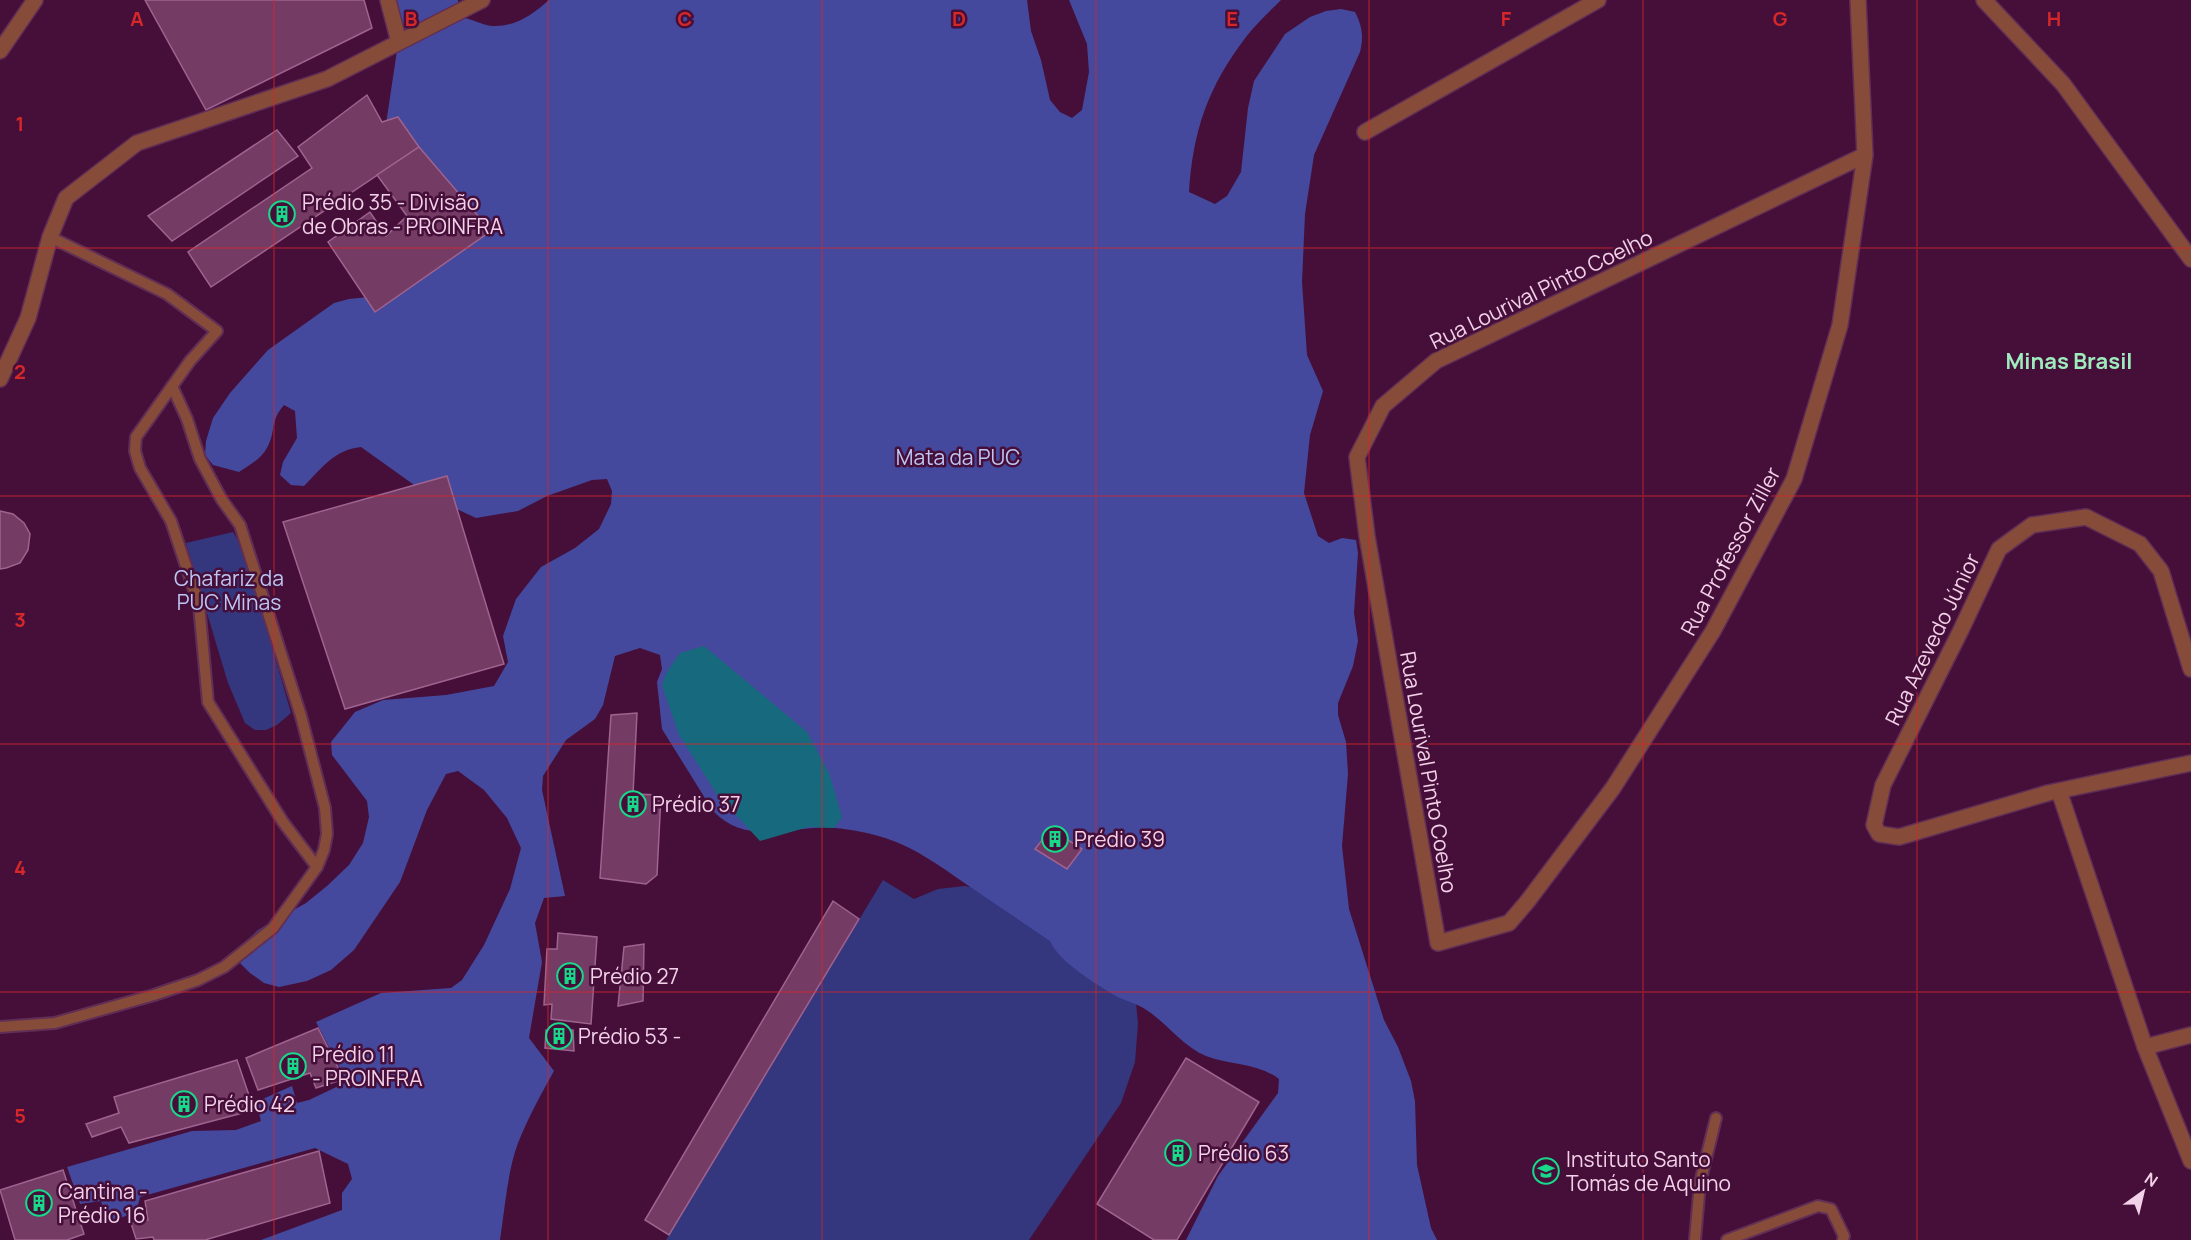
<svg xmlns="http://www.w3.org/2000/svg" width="2191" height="1240" viewBox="0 0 2191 1240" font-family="Manrope,sans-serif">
	<rect width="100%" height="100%" fill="#450f3a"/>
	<!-- green -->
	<g fill="#34367e">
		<polygon points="233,532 241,546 252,577 291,713 277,725 266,730 255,730 245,723 228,683 186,543"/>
		<polygon points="883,880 914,899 938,889 965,886 996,892 1136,1002 1138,1024 1135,1062 1121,1103 1029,1240 666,1240"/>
	</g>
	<!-- forest -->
	<path fill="#45499d" d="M 381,0 L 458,0 L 458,4 L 465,18 C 474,20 485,26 493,26 C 516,27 533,14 549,0 L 1027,0 L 1031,31 L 1041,60 L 1050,100 L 1060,112 L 1072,118 L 1082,110 L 1089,72 L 1087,44 L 1069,0 L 1281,0 C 1269,12 1256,24 1246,37 C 1208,87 1193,130 1189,192 L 1215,204 L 1227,196 L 1241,172 L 1248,108 L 1254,81 L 1285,34 L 1310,17 L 1326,11 L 1341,9 L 1355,12 C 1362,26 1364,36 1360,52 L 1314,155 L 1305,214 L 1302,282 L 1307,355 L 1323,391 L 1310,435 L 1304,493 L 1318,536 L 1329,543 L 1342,538 L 1356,540 L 1358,553 L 1354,613 L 1358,641 L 1353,666 L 1338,703 L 1338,715 L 1346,742 L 1348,774 L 1342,846 L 1349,909 L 1384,1020 L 1398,1047 L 1411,1081 L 1415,1101 L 1417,1165 L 1431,1228 L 1437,1240 L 1186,1240 L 1218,1176 L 1278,1093 L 1279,1079 C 1258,1063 1230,1065 1206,1056 C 1182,1046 1167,1023 1145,1009 C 1136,1003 1125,1001 1116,996 C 1097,985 1058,961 1050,941 C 1021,921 992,902 963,882 C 940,866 915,848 888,839 C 875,834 849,829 835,828 C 793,824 749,848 713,811 L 662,729 L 657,682 L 662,669 L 660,655 L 640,648 L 615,656 L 603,705 L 595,719 L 566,740 L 543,776 L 542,790 L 565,896 L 544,898 L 535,923 L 542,962 L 529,1038 L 554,1071 C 541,1094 528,1118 518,1143 C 507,1173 505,1208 500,1240 L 261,1240 L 342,1210 L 342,1193 L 352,1179 L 348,1164 L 315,1148 L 140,1197 L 136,1213 L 106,1222 L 101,1201 L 80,1204 L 67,1167 L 192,1131 L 236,1130 L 261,1121 L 256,1102 L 292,1086 L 297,1103 L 309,1100 L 347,1082 L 316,1022 L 381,993 L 451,988 L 462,980 L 484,945 L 510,889 L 521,848 L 507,818 L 484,790 L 458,771 L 446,774 L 427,810 L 400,882 L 354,950 L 331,970 L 307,981 L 279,987 L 264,983 L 250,973 L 240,963 L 240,947 L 258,930 L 306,903 L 327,886 L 349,865 L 363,843 L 369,817 L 367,801 L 332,755 L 331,742 L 355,712 L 383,700 L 446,695 L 494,686 L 508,662 L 503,636 L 516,599 L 541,567 L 575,548 L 599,529 L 611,504 L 612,491 L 607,479 L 592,480 L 547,496 L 518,511 L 476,518 L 431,497 L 361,447 C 334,450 323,467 304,486 L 291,485 L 280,475 L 283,462 L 297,438 L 295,411 L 284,405 C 270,421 276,430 268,446 C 262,459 249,465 239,472 L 213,465 L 205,455 L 206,441 L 213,418 L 230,393 L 268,350 L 334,303 L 349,299 L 378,296 L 445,256 L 383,144 L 401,24 Z"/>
	<!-- water -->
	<polygon fill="#176a7e" points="704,646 807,732 829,773 842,817 834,828 808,827 760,841 718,796 701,769 679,735 662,685 667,672 680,653"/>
	<!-- building -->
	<g fill="#743b65" stroke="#9f638f" stroke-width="1.5">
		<polygon points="145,0 364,0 372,28 206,110"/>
		<polygon points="367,95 382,122 398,117 419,147 211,287 188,252 312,168 298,147"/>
		<polygon points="277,130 298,156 172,241 148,216"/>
		<polygon points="419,147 491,231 375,312 328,242 370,212 386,236 407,216 377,175"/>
		<polygon points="447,476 504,664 345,709 283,522"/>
		<polygon points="0,511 13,514 24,523 30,534 28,550 20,563 6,568 0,569"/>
		<polygon points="637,713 633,794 661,795 657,875 646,884 600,878 611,715"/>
		<polygon points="1051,829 1082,849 1067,869 1035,849"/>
		<polygon points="833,901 859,919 669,1235 645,1220"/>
		<polygon points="558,933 597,937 591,1024 551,1019 552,1004 544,1005 547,949 557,949"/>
		<polygon points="644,944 643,1001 618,1006 624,947"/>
		<polygon points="318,1028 344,1079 316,1088 310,1073 258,1090 246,1058"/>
		<polygon points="546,1030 573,1030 574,1051 545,1048"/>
		<polygon points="1186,1058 1259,1102 1177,1240 1154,1240 1097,1204"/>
		<polygon points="237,1060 254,1110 129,1143 121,1127 92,1137 86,1124 119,1113 114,1097"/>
		<polygon points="319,1151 330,1203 205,1240 154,1240 153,1237 136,1239 131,1223 148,1220 145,1201"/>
		<polygon points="63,1170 84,1234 67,1240 15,1240 0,1190"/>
	</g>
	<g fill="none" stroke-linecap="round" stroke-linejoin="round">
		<!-- service casing -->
		<g stroke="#612e56" stroke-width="14">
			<g id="service">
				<polyline points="50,237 167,294 217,331 190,361 136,437 135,451 140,468 171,521 199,605 208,702 283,822 317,867"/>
				<polyline points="0,1027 55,1023 154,995 198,980 224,967 273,928 317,867 324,850 327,834 325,808 301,716 240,525 222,500 200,459 187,419 172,386"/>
				<polyline points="1695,1240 1700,1183 1716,1118"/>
				<polyline points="1727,1240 1818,1206 1831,1209 1844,1236 1843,1240"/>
			</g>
		</g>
		<!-- minor casing -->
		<g stroke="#612e56" stroke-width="18">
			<g id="minor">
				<polyline points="388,0 399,42"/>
				<polyline points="1858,0 1865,155 1840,325 1794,479 1713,631 1613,788 1527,902 1509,923 1438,943 1367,536 1357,457 1383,406 1436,361 1865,155"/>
				<polyline points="1984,0 2063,84 2191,259"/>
				<polyline points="0,51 35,0"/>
				<polyline points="1365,132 1598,0"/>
				<polyline points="0,379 28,318 50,237 66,198 137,143 327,79 482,0"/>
				<polyline points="2191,669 2161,571 2140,544 2086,517 2032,525 1999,549 1961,630 1883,785 1874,825 1879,834 1899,837 2048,793 2191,763"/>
				<polyline points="2059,791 2145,1047 2191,1161"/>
				<polyline points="2145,1047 2191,1035"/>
			</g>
		</g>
		<!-- service -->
		<use href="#service" stroke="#874b39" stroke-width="10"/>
		<!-- minor -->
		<use href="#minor" stroke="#874b39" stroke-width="15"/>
	</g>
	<!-- grid -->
	<path fill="none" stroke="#d62828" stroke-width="1.5" stroke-opacity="0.55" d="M 274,0 L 274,1240M 548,0 L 548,1240M 822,0 L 822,1240M 1096,0 L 1096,1240M 1369,0 L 1369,1240M 1643,0 L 1643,1240M 1917,0 L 1917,1240M 0,248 L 2191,248M 0,496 L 2191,496M 0,744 L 2191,744M 0,992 L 2191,992"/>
	<!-- icons -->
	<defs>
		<g id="building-ring" transform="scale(1.35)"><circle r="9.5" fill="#450f3a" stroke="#18d989" stroke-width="1.5"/><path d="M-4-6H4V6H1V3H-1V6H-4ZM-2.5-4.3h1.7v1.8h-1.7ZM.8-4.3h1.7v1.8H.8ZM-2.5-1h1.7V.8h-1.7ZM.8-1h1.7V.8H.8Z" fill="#18d989"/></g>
		<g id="school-ring" transform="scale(1.35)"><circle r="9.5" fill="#450f3a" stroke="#18d989" stroke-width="1.5"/><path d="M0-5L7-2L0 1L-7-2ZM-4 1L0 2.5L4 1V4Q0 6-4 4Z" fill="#18d989"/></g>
	</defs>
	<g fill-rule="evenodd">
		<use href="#building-ring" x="282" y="214"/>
		<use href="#building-ring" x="633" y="804"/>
		<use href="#building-ring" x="1055" y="839"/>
		<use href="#building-ring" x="570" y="976"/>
		<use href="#building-ring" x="559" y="1036"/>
		<use href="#building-ring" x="293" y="1066"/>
		<use href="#building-ring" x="184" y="1104"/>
		<use href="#building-ring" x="1178" y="1153"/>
		<use href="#school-ring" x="1546" y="1171"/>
		<use href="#building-ring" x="39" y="1203"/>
	</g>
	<g text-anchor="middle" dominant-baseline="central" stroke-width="5" stroke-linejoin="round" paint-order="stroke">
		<!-- poi labels -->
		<g font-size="21" fill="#f3d1e8" stroke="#450f3a" text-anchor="start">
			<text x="302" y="202">Prédio 35 - Divisão<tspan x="302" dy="24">de Obras - PROINFRA</tspan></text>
			<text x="652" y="804">Prédio 37</text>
			<text x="1074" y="839">Prédio 39</text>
			<text x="590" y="976">Prédio 27</text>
			<text x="578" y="1036">Prédio 53 -</text>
			<text x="312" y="1054">Prédio 11<tspan x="312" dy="24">- PROINFRA</tspan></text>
			<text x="204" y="1104">Prédio 42</text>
			<text x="1198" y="1153">Prédio 63</text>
			<text x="1566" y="1159">Instituto Santo<tspan x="1566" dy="24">Tomás de Aquino</tspan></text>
			<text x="58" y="1191">Cantina -<tspan x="58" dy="24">Prédio 16</tspan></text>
		</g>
		<!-- street labels -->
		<g font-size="21" fill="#f3d1e8" stroke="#450f3a">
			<text transform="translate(1541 289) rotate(-26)">Rua Lourival Pinto Coelho</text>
			<text transform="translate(1730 551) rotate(-62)">Rua Professor Ziller</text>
			<text transform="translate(1932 639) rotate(-64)">Rua Azevedo Júnior</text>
			<text transform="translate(1429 772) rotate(80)">Rua Lourival Pinto Coelho</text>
		</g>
		<!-- park labels -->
		<g font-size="21" fill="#bec6f4" stroke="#450f3a">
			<text x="958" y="457">Mata da PUC</text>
			<text x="229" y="578">Chafariz da<tspan x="229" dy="24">PUC Minas</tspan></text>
		</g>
		<!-- neighbourhood labels -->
		<g font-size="22" font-weight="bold" fill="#9eecbe" stroke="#450f3a">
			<text x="2069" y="361">Minas Brasil</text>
		</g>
	</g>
	<g font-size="20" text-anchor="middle" font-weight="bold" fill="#d62828" stroke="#450f3a" stroke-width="5" stroke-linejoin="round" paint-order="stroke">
		<text x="137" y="26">A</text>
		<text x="411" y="26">B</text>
		<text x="685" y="26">C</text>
		<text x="959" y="26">D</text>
		<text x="1232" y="26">E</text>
		<text x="1506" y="26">F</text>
		<text x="1780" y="26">G</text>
		<text x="2054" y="26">H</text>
		<text x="20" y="131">1</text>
		<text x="20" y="379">2</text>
		<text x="20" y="627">3</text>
		<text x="20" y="875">4</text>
		<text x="20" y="1123">5</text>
	</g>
	<!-- north arrow -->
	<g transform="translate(2143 1192) rotate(34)" stroke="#450f3a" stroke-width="4.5" paint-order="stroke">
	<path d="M0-4.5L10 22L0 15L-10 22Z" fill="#f3d1e8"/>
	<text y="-9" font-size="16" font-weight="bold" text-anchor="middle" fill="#f3d1e8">N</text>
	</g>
</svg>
